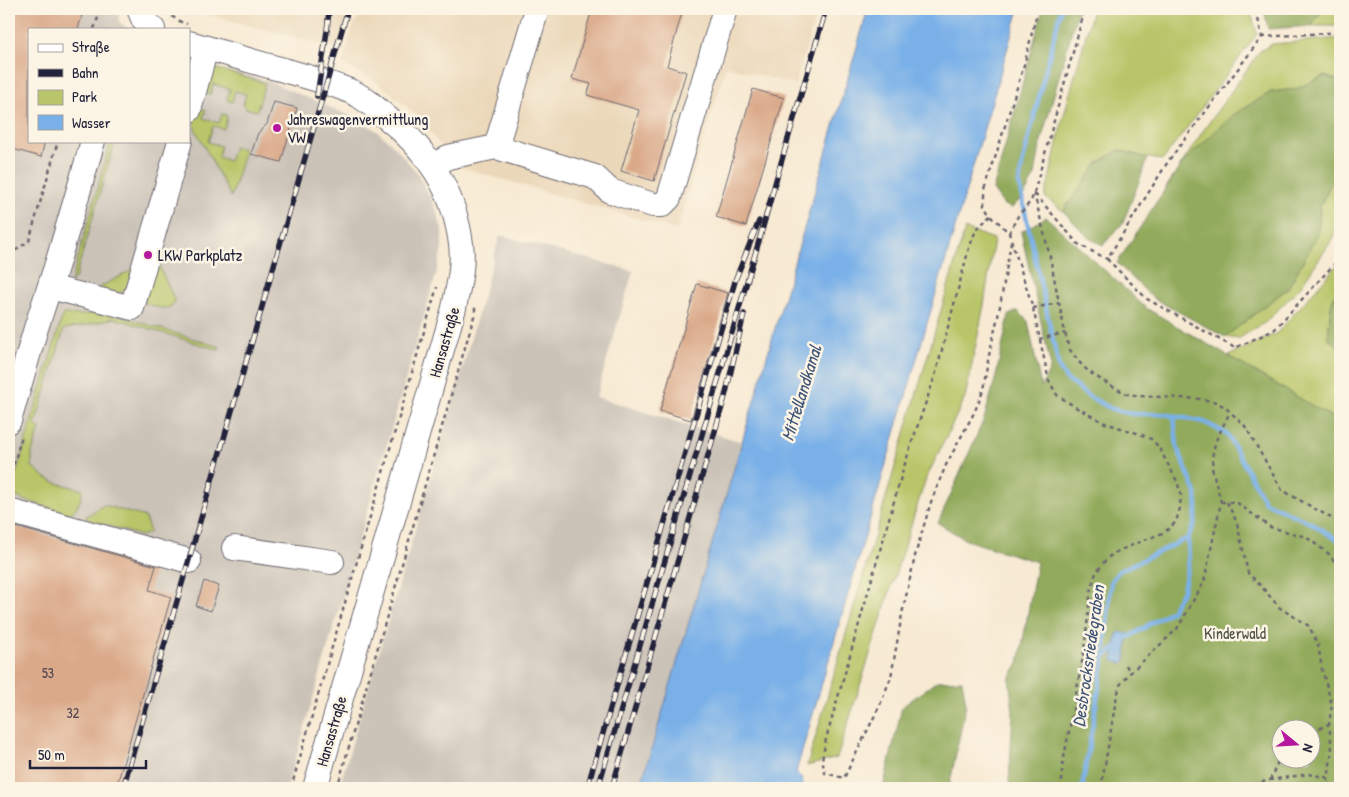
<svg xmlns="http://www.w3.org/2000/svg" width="1349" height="797" viewBox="0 0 1349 797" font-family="'Patrick Hand',sans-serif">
	<rect width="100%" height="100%" fill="#fcf5e5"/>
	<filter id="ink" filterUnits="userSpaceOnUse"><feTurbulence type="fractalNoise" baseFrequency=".02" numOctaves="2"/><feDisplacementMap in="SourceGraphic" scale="10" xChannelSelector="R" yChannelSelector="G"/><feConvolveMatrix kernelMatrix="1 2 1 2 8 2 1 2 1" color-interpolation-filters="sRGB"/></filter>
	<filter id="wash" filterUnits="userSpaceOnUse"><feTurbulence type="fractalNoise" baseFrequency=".0096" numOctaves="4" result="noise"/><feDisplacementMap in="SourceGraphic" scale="20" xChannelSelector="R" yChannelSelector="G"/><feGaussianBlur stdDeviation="1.12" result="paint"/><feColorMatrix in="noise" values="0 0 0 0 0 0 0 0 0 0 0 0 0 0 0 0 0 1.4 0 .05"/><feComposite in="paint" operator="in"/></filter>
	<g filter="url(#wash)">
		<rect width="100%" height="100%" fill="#f7e9d2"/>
		<!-- built -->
		<g fill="#ebd8ba">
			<polygon points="187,9 353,9 341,50"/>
			<polygon points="363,9 818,9 795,85 726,66 677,230 452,165 445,151 426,127 406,106 375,80 342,64 353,26"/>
		</g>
		<!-- industrial -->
		<g fill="#cbc3b8">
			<polygon points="9,9 119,9 119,22 129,29 29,29 29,141 189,141 189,62 266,80 360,120 377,131 394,146 418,174 434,204 442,229 442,249 436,275 287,788 9,788"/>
			<polygon points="500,235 633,271 596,397 742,442 640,788 607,788 584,782 582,788 339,788 465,360"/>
		</g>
		<!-- green -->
		<g fill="#b8c568" stroke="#6d7452">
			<polygon points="1093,9 1250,9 1257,34 1163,160 1148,158 1119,150 1098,163 1063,211 1045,197 1061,126"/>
			<polygon points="1323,9 1340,9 1340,26 1311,26"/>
			<polygon points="1340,38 1340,81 1324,76 1296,89 1271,92 1186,159 1154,206 1203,131 1260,51 1272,44"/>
			<polygon points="215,68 265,83 257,111 245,108 245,106 243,105 246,94 235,91 232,102 227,100 230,89 213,84 210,95 207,93 204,89 207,76"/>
			<polygon points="202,108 206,110 203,118 219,123 222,114 226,115 227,118 224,129 213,126 208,142 221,146 218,157 229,161 234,147 245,150 231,197 195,129 194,120"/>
			<polygon points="111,141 115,141 75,279 71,282"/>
			<polygon points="1340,165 1340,214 1332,240 1301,286 1266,322 1238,339 1225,337 1288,288 1318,234 1320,206"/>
			<polygon points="965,229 994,239 984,305 965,398 925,481 837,758 807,766"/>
			<path d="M 156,262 L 158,264 L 175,301 C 169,314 155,306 144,303 Z"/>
			<polygon points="1340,262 1340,282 1331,305 1328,338 1340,348 1340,422 1228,356 1277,333"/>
			<polygon points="134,269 126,290 118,293 99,289 100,287"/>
			<path d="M 107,312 L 220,347 L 219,350 L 114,318 L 83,326 L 64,329 L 35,425 L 40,429 L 32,453 L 32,466 L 46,478 L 57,483 L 83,490 C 81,499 78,508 70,514 L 27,501 L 16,497 L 13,488 L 15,477 L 63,314 L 80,315 Z"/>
			<polygon points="104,505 145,517 150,532 141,536 87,519 85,517"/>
		</g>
		<!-- forest -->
		<g fill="#92aa5c" stroke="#5a664c" fill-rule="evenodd">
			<polygon points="1043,9 1078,9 1041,141 1035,175 1025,194 1012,208 1004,205 993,190"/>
			<polygon points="1264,9 1323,9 1311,26 1268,29"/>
			<polygon points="1324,76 1340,81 1340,165 1320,206 1318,234 1288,288 1225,337 1153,298 1117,263 1154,206 1186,159 1233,115 1271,92 1296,89"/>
			<polygon points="1119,150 1148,158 1123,223 1103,245 1089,238 1063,211 1098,163"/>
			<path d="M 1046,217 L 1146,308 L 1340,422 L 1340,788 L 1011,788 L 1009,782 L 1013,712 L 1009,679 L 1019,663 L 1037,562 L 966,540 L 938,523 L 984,419 L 996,376 L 1009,315 L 1018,311 L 1028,321 L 1041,387 L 1051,367 L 1021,232 ZM 1282,730 L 1312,730 L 1312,760 L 1282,760 Z"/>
			<polygon points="1340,282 1340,348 1328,338 1331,305"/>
			<polygon points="962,680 966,704 949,788 883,788 902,707 937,681"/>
		</g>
		<!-- water -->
		<g fill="#79b0e8" stroke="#4e6992">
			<polygon points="868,9 1019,9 796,772 803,781 801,788 640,788 742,442"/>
			<polygon points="1121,632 1129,634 1125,662 1121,663 1113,661 1117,634"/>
		</g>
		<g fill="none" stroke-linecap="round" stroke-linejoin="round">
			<!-- stream -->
			<g stroke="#79b0e8" stroke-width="4.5">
				<polyline points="1061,9 1022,165 1019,184 1059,368 1066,379 1088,396 1112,409 1132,414 1164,414 1174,416 1177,447 1196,493 1197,509 1194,525 1188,538 1119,571 1111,581 1104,658 1082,788"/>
				<polyline points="1174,416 1204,422 1227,434 1265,502 1311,523 1338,540 1340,543"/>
				<polyline points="1129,637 1171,611 1183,590 1189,561 1188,538"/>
				<polyline points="1104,658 1115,648"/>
			</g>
		</g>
		<g id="blocks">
			<!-- building -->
			<g fill="#daa989">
				<polygon points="9,9 84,9 78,29 29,29 29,141 45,141 41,157 9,148"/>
				<polygon points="592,9 683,9 667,66 686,72 654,181 621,171 639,110 587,95 591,84 572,79"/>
				<polygon points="753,89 784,98 746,226 716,217"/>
				<polygon points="274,102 297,108 281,162 251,154 258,133 267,124"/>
				<polygon points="697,284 728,293 691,420 660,411"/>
				<polygon points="9,525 156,566 149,590 171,597 116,788 9,788"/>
				<polygon points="204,581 219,586 211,611 196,606"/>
			</g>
		</g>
	</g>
	<g filter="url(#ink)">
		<use href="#blocks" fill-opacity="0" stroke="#6d6870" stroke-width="1"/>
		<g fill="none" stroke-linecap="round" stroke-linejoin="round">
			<!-- minor casing -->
			<g stroke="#6d6870" stroke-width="26">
				<g id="minor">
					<polyline points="139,9 144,21 153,29"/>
					<path d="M 189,43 C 219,51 250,61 280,69 C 304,76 329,82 352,92 C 365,98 376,108 386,117 C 428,150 454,190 461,244 C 464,266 458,287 454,308 L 315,788"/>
					<polyline points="189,110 206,48"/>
					<polyline points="496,147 595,177 610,191 653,205 662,205 669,198 725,9"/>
					<polyline points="434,166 448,157 496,147 537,9"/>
					<polyline points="50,287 132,308 180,141"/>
					<polyline points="9,421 36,328 57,264 93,141"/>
					<polyline points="9,511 189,561"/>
					<polyline points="234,548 332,562"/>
				</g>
			</g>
			<!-- path -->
			<g stroke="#6d6870" stroke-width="2.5" stroke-dasharray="4 4" stroke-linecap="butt">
				<polyline points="1038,9 1024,65 985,190 985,205 991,215 1009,233 1033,308 1049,381 1057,395 1077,408 1105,423 1140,434 1151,439 1158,446 1177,481 1181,495 1180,508 1176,522 1165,532 1118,551 1107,558 1096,573 1091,588 1084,652 1062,768 1062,788"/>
				<polyline points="165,12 181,22 187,24"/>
				<polyline points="94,29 101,9"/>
				<polyline points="1262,37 1340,32"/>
				<polyline points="1034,193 1050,257 1065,333 1070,350 1080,363 1089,372 1108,384 1127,394 1141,396 1201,399 1216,402 1225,407 1245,426 1282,490 1340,523"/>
				<polyline points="1035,194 1078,244 1107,259 1169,160 1262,37 1256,9"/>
				<polyline points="991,215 976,230 969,248 935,376 913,439 903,470 826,739 822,760 825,773 844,778 880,705 891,677 902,614 916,552 931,502 946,465 975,411 983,390 989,355 999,312 1011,242"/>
				<polyline points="1009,233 1018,216 1031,201 1034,193 1085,9"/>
				<polyline points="9,255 29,241 58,141"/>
				<polyline points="1107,259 1147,299 1235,348 1274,330 1337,261 1340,248"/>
				<polyline points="1033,308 1059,303"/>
				<polyline points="9,323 17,323"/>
				<polyline points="1039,339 1065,333"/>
				<polyline points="9,480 22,436"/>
				<polyline points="1221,502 1236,502 1270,527 1306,537 1329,554 1340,569"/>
				<polyline points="1227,502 1237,523 1248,573 1261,586 1280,608 1309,626 1318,645 1322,669 1332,705 1329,724 1332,749 1327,788"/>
				<polyline points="1126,665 1130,673"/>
				<polyline points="1312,732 1329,724"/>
				<polyline points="1270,780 1282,752"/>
				<polyline points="291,788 437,287"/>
				<polyline points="337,788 475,313 475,307"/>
				<polyline points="1101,788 1116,700 1120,685 1130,673 1177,629 1204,582 1221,502 1212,468 1213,451 1217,438 1230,412"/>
				<polyline points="1238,788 1270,780 1308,774 1329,778"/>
			</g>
			<!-- minor -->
			<use href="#minor" stroke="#fff" stroke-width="24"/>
			<!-- rail casing -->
			<g stroke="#22223b" stroke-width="5.5">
				<g id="rail">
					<polyline points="317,96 327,31 329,9"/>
					<polyline points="123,788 348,9"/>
					<polyline points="587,788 736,278 759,221"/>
					<polyline points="598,788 761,234 776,180 826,9"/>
					<polyline points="612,788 726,393 744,314"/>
				</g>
			</g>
			<!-- rail -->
			<use href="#rail" stroke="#fcf5e5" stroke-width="4" stroke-dasharray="11" stroke-linecap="butt"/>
		</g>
	</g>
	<!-- markers -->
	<g fill="#b5179e" stroke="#fcf5e5" stroke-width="2">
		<circle cx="277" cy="128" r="5"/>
		<circle cx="148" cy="255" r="5"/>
	</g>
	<g text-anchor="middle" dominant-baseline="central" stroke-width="5" stroke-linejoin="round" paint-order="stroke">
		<!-- number labels -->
		<g font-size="14" fill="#50444e">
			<text x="48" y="672">53</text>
			<text x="73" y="712">32</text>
		</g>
		<!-- poi labels -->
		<g font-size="16" fill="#22223b" stroke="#fcf5e5" text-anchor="start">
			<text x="287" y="119">Jahreswagenvermittlung<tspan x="287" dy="18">VW</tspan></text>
			<text x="158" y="255">LKW Parkplatz</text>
		</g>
		<!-- street labels -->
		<g font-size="16" fill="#22223b" stroke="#fcf5e5">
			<text transform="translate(444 342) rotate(-74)">Hansastraße</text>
			<text transform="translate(331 731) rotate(-74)">Hansastraße</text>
		</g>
		<!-- park labels -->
		<g font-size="16" fill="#4f5348" stroke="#fcf5e5">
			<text x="1235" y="633">Kinderwald</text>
		</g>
		<!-- water labels -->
		<g font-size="18" font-style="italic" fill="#405478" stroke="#fcf5e5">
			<text transform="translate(801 393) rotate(-73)">Mittellandkanal</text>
			<text transform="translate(1088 656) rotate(-82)">Desbrocksriedegraben</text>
		</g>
	</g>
	<!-- margin -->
	<rect width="1349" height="797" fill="none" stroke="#fcf5e5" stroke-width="30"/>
	<!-- legend -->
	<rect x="28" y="28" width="162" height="115" fill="#fcf5e5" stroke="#a5a1a1"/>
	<rect x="38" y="44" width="25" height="8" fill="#ffffff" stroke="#a5a1a1"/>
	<text x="72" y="52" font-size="15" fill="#22223b">Straße</text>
	<rect x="38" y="69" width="25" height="8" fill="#22223b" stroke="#a5a1a1"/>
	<text x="72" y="78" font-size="15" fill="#22223b">Bahn</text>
	<rect x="38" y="90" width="25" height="15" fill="#b8c568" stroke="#a5a1a1"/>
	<text x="72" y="102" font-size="15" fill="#22223b">Park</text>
	<rect x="38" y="115" width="25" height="15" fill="#79b0e8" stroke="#a5a1a1"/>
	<text x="72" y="128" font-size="15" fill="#22223b">Wasser</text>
	<!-- north arrow -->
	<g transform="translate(1296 744) rotate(108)"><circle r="24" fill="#fcf5e5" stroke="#a5a1a1"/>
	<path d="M0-4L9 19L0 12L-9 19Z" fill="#b5179e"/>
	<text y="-8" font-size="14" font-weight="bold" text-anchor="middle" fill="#22223b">N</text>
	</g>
	<!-- scale -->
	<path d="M30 760v8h116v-8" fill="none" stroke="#22223b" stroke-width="2.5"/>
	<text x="38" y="760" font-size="15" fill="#22223b" stroke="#fcf5e5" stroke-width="4" paint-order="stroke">50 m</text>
</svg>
